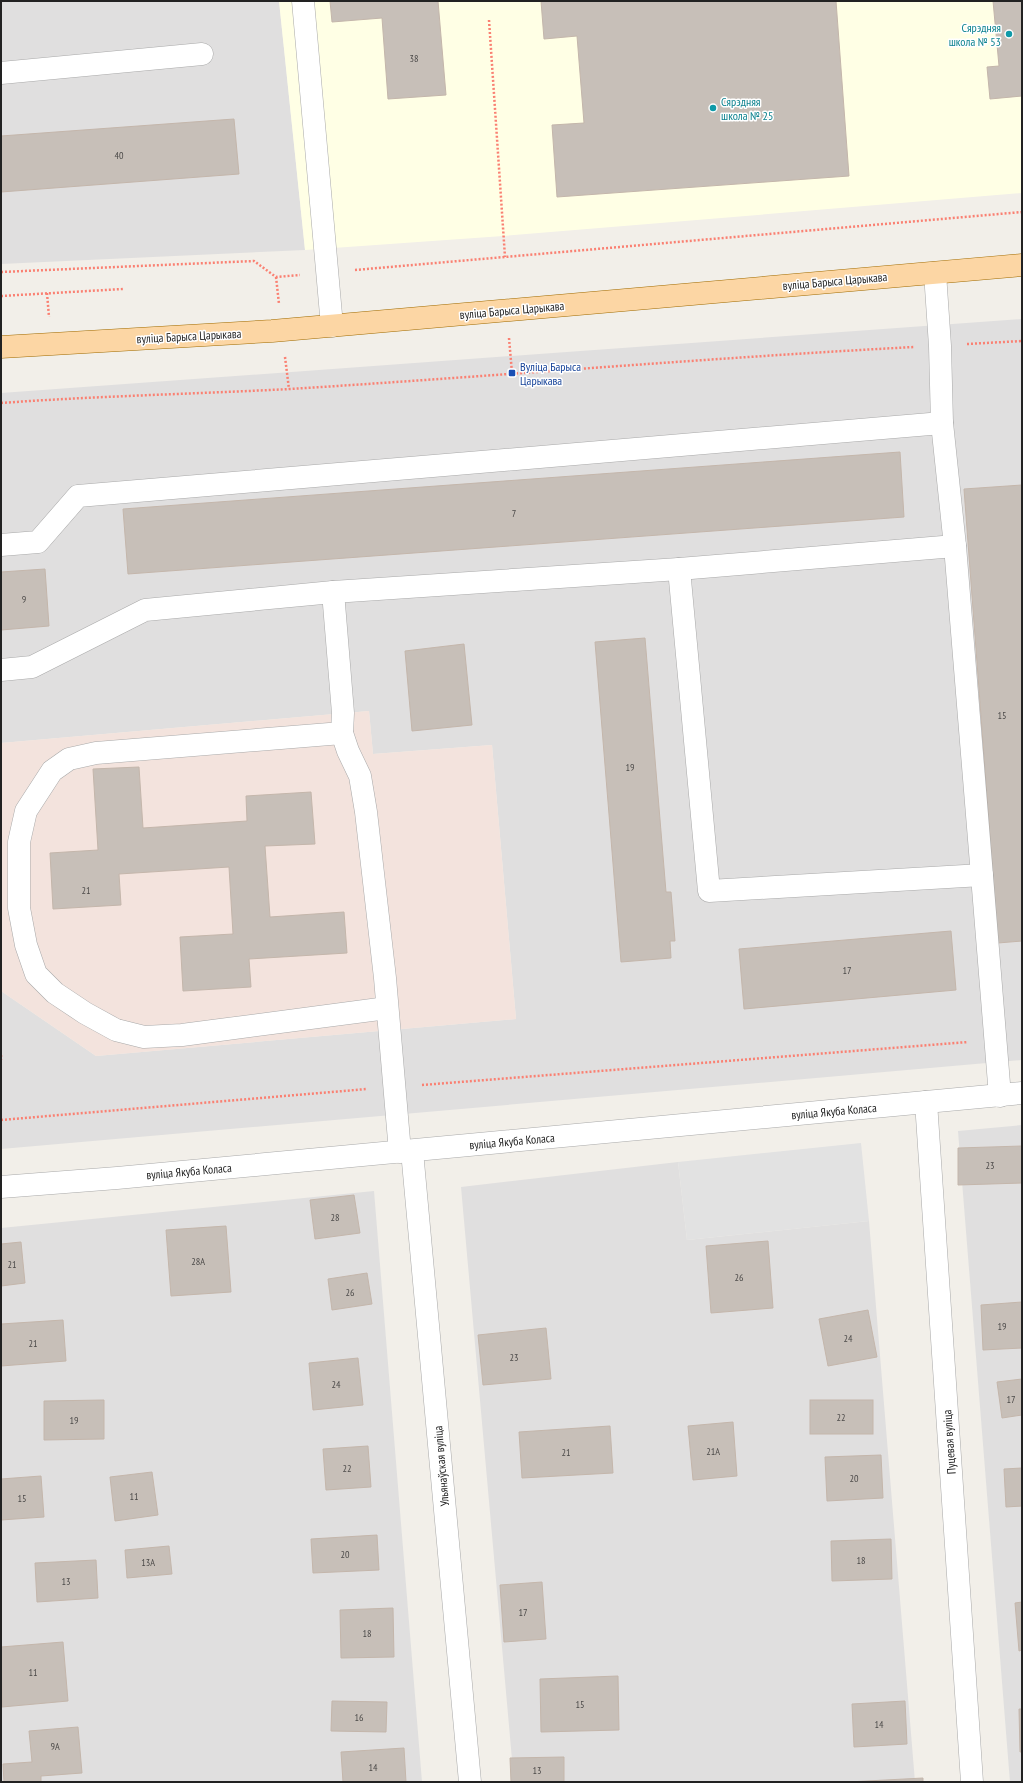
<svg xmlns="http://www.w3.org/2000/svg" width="1023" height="1783" viewBox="0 0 1023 1783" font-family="'PT Sans Narrow',sans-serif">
	<rect width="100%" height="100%" fill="#f2efe9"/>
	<!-- residential -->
	<g fill="#e0dfdf">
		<polygon points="1,1 279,1 305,250 1,264"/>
		<polygon points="1022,319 1022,1060 1,1149 1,991 96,1056 516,1019 492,745 373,754 369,711 1,743 1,393"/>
		<polygon points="1022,1125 1022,1782 1010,1782 958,1131"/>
		<polygon points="678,1162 687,1240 869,1221 915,1782 514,1782 461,1187"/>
		<polygon points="374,1191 422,1782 1,1782 1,1228"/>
	</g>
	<!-- education -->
	<polygon fill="#ffffe5" points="279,1 1022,1 1022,193 503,236 305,250"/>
	<!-- military -->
	<polygon fill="#f3e3dd" points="369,711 373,754 492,745 516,1019 96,1056 1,991 1,743"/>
	<!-- parking -->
	<polygon fill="#e2e2e2" points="861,1143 869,1221 687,1240 678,1162"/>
	<!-- building -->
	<g fill="#c7bfb8" stroke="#c4b6ab">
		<polygon points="330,1 438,1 446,95 388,99 382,18 332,22"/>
		<polygon points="541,1 836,1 849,176 557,197 552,125 584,123 577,36 544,39"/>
		<polygon points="993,1 1022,1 1022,96 990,99 987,67 999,66"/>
		<polygon points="234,119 239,174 1,192 1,136"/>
		<polygon points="900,452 904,517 128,574 123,509"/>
		<polygon points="1022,485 1022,941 998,943 964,489"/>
		<polygon points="45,569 49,626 1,630 1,572"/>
		<polygon points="645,638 666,892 671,892 675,941 670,941 671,958 621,962 595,642"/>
		<polygon points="464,644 472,725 412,731 405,651"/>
		<polygon points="139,767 143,828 247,821 246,796 311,792 315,844 265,846 270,917 344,912 347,953 249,959 251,987 183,991 180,937 233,934 229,867 119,874 121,905 53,909 50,853 98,850 93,769"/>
		<polygon points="951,931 956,990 744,1009 739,949"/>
		<polygon points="1022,1146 1022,1183 958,1185 958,1148"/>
		<polygon points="354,1195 360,1233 315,1239 310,1200"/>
		<polygon points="226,1226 231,1292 171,1296 166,1230"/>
		<polygon points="768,1241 773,1308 711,1313 706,1246"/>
		<polygon points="21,1242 25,1283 1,1286 1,1244"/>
		<polygon points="367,1273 372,1304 332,1310 328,1279"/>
		<polygon points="1022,1302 1022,1348 983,1350 981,1305"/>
		<polygon points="868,1310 877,1357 828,1366 819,1319"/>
		<polygon points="63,1320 66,1361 1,1366 1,1324"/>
		<polygon points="546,1328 551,1379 483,1385 478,1335"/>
		<polygon points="358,1358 363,1405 313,1410 309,1363"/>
		<polygon points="1022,1379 1022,1415 1002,1418 997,1382"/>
		<polygon points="104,1400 104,1439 44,1440 44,1401"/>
		<rect x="810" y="1400" width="63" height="34"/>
		<polygon points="733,1422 737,1476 693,1480 688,1426"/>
		<polygon points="610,1426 613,1473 522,1478 519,1432"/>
		<polygon points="368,1446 371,1487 326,1490 323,1449"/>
		<polygon points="881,1455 883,1498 827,1501 825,1457"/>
		<polygon points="1022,1468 1022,1506 1006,1507 1004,1469"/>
		<polygon points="152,1472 158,1515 115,1521 110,1477"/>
		<polygon points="41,1476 44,1517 1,1520 1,1479"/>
		<polygon points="377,1535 379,1570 313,1573 311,1539"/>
		<polygon points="891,1539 892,1579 832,1581 831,1541"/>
		<polygon points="169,1546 172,1574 127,1578 125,1550"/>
		<polygon points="96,1560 98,1598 37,1602 35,1563"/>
		<polygon points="542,1582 546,1639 504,1642 500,1585"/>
		<polygon points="1022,1602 1022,1650 1019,1651 1015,1603"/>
		<polygon points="393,1608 394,1657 341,1658 340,1610"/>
		<polygon points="63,1642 68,1701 2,1707 1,1647"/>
		<polygon points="618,1676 619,1730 541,1732 540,1679"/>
		<polygon points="332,1701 387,1702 386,1732 331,1731"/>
		<polygon points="905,1701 907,1744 854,1747 852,1704"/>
		<polygon points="1019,1709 1022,1709 1022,1752 1020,1752"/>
		<polygon points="78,1727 82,1773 41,1776 41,1782 4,1782 3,1764 32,1762 29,1731"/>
		<polygon points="404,1748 406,1782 343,1782 341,1752"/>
		<polygon points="564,1757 564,1782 511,1782 510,1758"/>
		<polygon points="923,1778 923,1782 848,1782"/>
	</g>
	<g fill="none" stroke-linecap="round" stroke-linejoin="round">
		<!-- minor casing -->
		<g stroke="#a9a9a9" stroke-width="23">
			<g id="minor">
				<polyline points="303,1 332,326"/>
				<polyline points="1,73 202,54"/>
				<polyline points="935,273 940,346 942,423 955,546 1000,1096"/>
				<polyline points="1,545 38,542 78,496 942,423"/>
				<polyline points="679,569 709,891 982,875"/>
				<polyline points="333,592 343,713 342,733 96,753 69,759 52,771 26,811 19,842 19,908 26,945 36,974 55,993 85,1013 116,1030 144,1037 182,1035 387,1008"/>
				<polyline points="1,670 32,667 145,610 333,592 679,569 955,546"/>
				<polyline points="342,733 348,751 360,776 366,812 385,978 400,1152"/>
				<polyline points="926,1102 972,1782"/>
				<polyline points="412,1151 470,1782"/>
				<polyline points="1,1187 117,1178 1022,1093"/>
			</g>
		</g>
		<!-- major casing -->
		<g stroke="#a06b00" stroke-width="23">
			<polyline id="major" points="1,347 272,331 1022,265"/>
		</g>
		<!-- path -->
		<g stroke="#fa8072" stroke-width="2.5" stroke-dasharray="2 2" stroke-linecap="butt">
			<polyline points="489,20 505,257"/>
			<polyline points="355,270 1022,212"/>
			<polyline points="1,272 254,261 276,277 300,275"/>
			<polyline points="276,277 279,304"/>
			<polyline points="47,293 49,317"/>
			<polyline points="1,296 123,289"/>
			<polyline points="509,338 512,373"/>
			<polyline points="967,344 1022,341"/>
			<polyline points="285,357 289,389"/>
			<path d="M 1,403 C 97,396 194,394 290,389 C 498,376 706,358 914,347"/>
			<polyline points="1,1055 1,1060"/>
			<polyline points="422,1085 968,1042"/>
			<polyline points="1,1120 367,1089"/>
		</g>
		<!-- minor -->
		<use href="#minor" stroke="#fff" stroke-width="22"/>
		<!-- major -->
		<use href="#major" stroke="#fcd6a4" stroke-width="22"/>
	</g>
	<!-- markers -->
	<g fill="#0f9aa8" stroke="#fff" stroke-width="1.5">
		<circle cx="1009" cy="34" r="4"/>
		<circle cx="713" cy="108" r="4"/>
	</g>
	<rect fill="#1a4fb4" stroke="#fff" stroke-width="1.5" x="508" y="369" width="8" height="8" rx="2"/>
	<g text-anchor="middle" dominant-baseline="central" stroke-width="3" stroke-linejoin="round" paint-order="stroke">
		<!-- number labels -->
		<g font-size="10" fill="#4b4948">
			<text x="414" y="58">38</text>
			<text x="119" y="155">40</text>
			<text x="514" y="513">7</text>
			<text x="24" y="599">9</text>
			<text x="1002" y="715">15</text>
			<text x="630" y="767">19</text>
			<text x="86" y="890">21</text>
			<text x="847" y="970">17</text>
			<text x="990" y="1165">23</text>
			<text x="335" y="1217">28</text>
			<text x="198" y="1261">28А</text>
			<text x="12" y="1264">21</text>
			<text x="739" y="1277">26</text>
			<text x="350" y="1292">26</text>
			<text x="1002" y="1326">19</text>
			<text x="848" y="1338">24</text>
			<text x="33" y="1343">21</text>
			<text x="514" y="1357">23</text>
			<text x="336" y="1384">24</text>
			<text x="1011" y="1399">17</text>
			<text x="841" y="1417">22</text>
			<text x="74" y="1420">19</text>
			<text x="713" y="1451">21А</text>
			<text x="566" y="1452">21</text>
			<text x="347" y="1468">22</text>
			<text x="854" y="1478">20</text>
			<text x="134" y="1496">11</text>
			<text x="22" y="1498">15</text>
			<text x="345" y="1554">20</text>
			<text x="861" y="1560">18</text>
			<text x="148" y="1562">13А</text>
			<text x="66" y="1581">13</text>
			<text x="523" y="1612">17</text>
			<text x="367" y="1633">18</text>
			<text x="33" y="1672">11</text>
			<text x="580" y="1704">15</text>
			<text x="359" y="1717">16</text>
			<text x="879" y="1724">14</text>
			<text x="55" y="1746">9А</text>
			<text x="373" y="1767">14</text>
			<text x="537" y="1770">13</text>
		</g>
		<!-- culture labels -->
		<g font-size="12" fill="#0d838f" stroke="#fff" text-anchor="end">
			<text x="1001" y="27">Сярэдняя<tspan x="1001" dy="14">школа № 53</tspan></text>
			<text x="721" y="101" text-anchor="start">Сярэдняя<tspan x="721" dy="14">школа № 25</tspan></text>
		</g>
		<!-- street labels -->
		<g font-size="12" fill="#222" stroke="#fff">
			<text transform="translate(835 281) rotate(-5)">вуліца Барыса Царыкава</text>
			<text transform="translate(512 310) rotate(-5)">вуліца Барыса Царыкава</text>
			<text transform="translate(189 336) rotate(-3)">вуліца Барыса Царыкава</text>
			<text transform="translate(834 1111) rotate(-5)">вуліца Якуба Коласа</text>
			<text transform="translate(512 1141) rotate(-5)">вуліца Якуба Коласа</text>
			<text transform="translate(189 1171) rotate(-5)">вуліца Якуба Коласа</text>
			<text transform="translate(949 1442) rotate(-94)">Пуцевая вуліца</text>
			<text transform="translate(441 1466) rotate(-95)">Ульянаўская вуліца</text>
		</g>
		<!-- transit labels -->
		<g font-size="12" fill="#164399" stroke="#fff" text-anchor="start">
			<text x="520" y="366">Вуліца Барыса<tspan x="520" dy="14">Царыкава</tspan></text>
		</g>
	</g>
	<!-- border -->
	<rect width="1023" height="1783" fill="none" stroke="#222222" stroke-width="4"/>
</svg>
